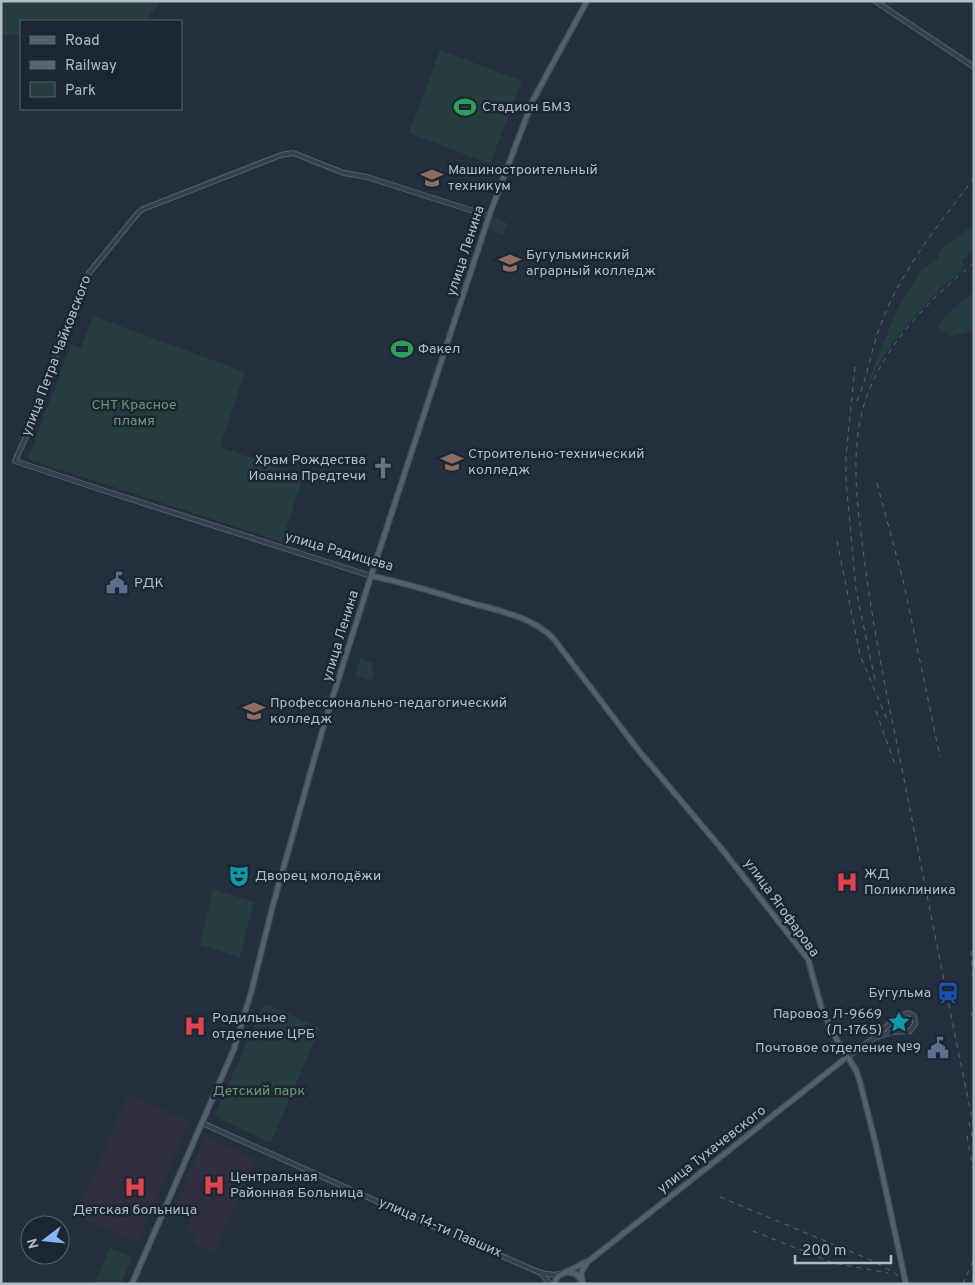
<svg xmlns="http://www.w3.org/2000/svg" width="975" height="1285" viewBox="0 0 975 1285" font-family="Overpass,sans-serif">
	<rect width="100%" height="100%" fill="#232f3e"/>
	<!-- medical -->
	<g fill="#302f3f">
		<polygon points="128,1094 189,1121 137,1242 77,1216"/>
		<polygon points="205,1136 255,1159 214,1253 193,1244 195,1238 188,1230 191,1219 173,1211"/>
	</g>
	<!-- green -->
	<g fill="#253d3f">
		<polygon points="1,1 161,1 145,21 21,21 21,34 1,35"/>
		<polygon points="440,50 522,81 490,164 409,133"/>
		<polygon points="493,217 507,223 503,235 489,229"/>
		<path d="M 974,224 L 974,251 L 968,254 L 961,261 L 965,265 C 960,275 948,281 940,289 C 915,316 887,345 871,379 L 869,379 L 898,307 L 922,270 L 937,259 L 942,249 Z"/>
		<polygon points="974,292 974,330 950,337 937,326 949,312"/>
		<polygon points="93,316 245,372 220,447 303,476 282,542 28,459 71,344 81,348"/>
		<polygon points="360,659 373,663 371,671 375,673 371,681 356,676"/>
		<polygon points="213,889 254,902 240,957 200,945"/>
		<polygon points="266,1004 318,1027 319,1030 272,1140 269,1142 218,1118 215,1114 263,1006"/>
		<polygon points="110,1248 132,1257 121,1284 94,1284"/>
	</g>
	<g fill="none" stroke-linecap="round" stroke-linejoin="round">
		<!-- minor casing -->
		<g stroke="#555f6c" stroke-width="6">
			<g id="minor">
				<polyline points="875,1 974,67"/>
				<polyline points="371,576 93,487 15,461 25,439 56,355 89,273 138,213 143,209 281,155 293,153 344,173 367,177 489,216"/>
				<polyline points="847,1057 874,1038 898,1016 908,1013 914,1016 915,1024 910,1031 892,1032 874,1038"/>
				<polyline points="202,1123 414,1218 541,1273 555,1275 560,1274"/>
				<polyline points="541,1273 550,1284"/>
			</g>
		</g>
		<!-- major casing -->
		<g stroke="#404a57" stroke-width="7">
			<g id="major">
				<path d="M 371,576 C 403,582 433,592 464,601 C 494,610 530,615 553,638 L 639,751 L 721,848 L 808,959 L 822,1010 L 838,1042 L 856,1070 L 860,1082 L 876,1145 L 906,1284"/>
				<polyline points="567,1272 576,1274 581,1280"/>
				<polyline points="132,1284 234,1049 252,989 273,905 323,728 371,576 489,216 533,100 587,1"/>
				<polyline points="554,1284 558,1276 590,1260 847,1057"/>
				<polyline points="583,1284 581,1273 587,1263"/>
			</g>
		</g>
		<!-- minor -->
		<use href="#minor" stroke="#37414e" stroke-width="4"/>
		<!-- major -->
		<use href="#major" stroke="#54606e" stroke-width="4.5"/>
		<!-- rail -->
		<g stroke="#586575" stroke-width="1" stroke-dasharray="5 5" stroke-linecap="butt">
			<path d="M 974,263 C 927,301 877,352 862,412 C 851,458 857,503 863,549 C 871,616 884,682 898,749 C 923,875 948,1002 974,1128"/>
			<polyline points="855,367 846,457 846,480 856,590 875,680"/>
			<path d="M 857,401 C 868,376 871,349 881,324 C 901,270 939,224 974,178"/>
			<polyline points="877,483 904,584 940,757"/>
			<polyline points="837,541 860,655 888,722"/>
			<polyline points="876,711 895,765"/>
			<polyline points="971,951 974,994"/>
			<polyline points="971,1012 974,1026"/>
			<polyline points="969,1122 974,1144"/>
			<polyline points="967,1136 974,1173"/>
			<polyline points="720,1197 873,1261 893,1272 909,1284"/>
			<polyline points="753,1231 833,1263 888,1273"/>
			<polyline points="963,1284 974,1259"/>
			<polyline points="973,1284 974,1281"/>
		</g>
	</g>
	<!-- icons -->
	<defs>
		<g id="stadium-bare" transform="scale(1.725)"><path d="M0-5a6.5 5 0 1 0 0 10a6.5 5 0 1 0 0-10ZM-3.5-1.8h7v3.6h-7Z" fill="#2e9e5b" stroke="#1c2633" stroke-width="2.5" paint-order="stroke"/></g>
		<g id="university-bare" transform="scale(1.725)"><path d="M0-5L7-2L0 1L-7-2ZM-4 1L0 2.5L4 1V4Q0 6-4 4Z" fill="#8d6e63" stroke="#1c2633" stroke-width="2.5" paint-order="stroke"/></g>
		<g id="church-bare" transform="scale(1.725)"><path d="M-1.2-6h2.4v3.5h3.3v2.4h-3.3V6h-2.4V-.1h-3.3v-2.4h3.3Z" fill="#6b7280" stroke="#1c2633" stroke-width="2.5" paint-order="stroke"/></g>
		<g id="civic-bare" transform="scale(1.725)"><path d="M-.6-6.5H3V-4.5H.6V-3L4-1V1h2V6H-6V1h2V-1L-.6-3ZM-1.2 2.5V6h2.4V2.5Z" fill="#5c6f8a" stroke="#1c2633" stroke-width="2.5" paint-order="stroke"/></g>
		<g id="theatre-bare" transform="scale(1.725)"><path d="M-5-5.5Q0-4 5-5.5V0Q5 5 0 6Q-5 5-5 0ZM-3.3-2.5H-1v1.5H-3.3ZM1-2.5H3.3v1.5H1ZM-2.8 1Q0 5.5 2.8 1Z" fill="#0f9aa8" stroke="#1c2633" stroke-width="2.5" paint-order="stroke"/></g>
		<g id="hospital-bare" transform="scale(1.725)"><path d="M-5-5h3v3.5h4V-5h3V5h-3V1.5h-4V5h-3Z" fill="#e0444e" stroke="#1c2633" stroke-width="2.5" paint-order="stroke"/></g>
		<g id="station-bare" transform="scale(1.725)"><path d="M-3-6H3Q5-6 5-4V2Q5 4 3 4L4.5 6H3L1.5 4h-3L-3 6H-4.5L-3 4Q-5 4-5 2V-4Q-5-6-3-6ZM-3.5-4v3h7v-3ZM-3.5 1v1.5H-2V1ZM2 1v1.5H3.5V1Z" fill="#1a4fb4" stroke="#1c2633" stroke-width="2.5" paint-order="stroke"/></g>
		<g id="sight-bare" transform="scale(1.725)"><path d="M0-6L1.8-2.2L6-1.7L2.9 1.2L3.7 5.4L0 3.3L-3.7 5.4L-2.9 1.2L-6-1.7L-1.8-2.2Z" fill="#0f9aa8" stroke="#1c2633" stroke-width="2.5" paint-order="stroke"/></g>
	</defs>
	<g fill-rule="evenodd">
		<use href="#stadium-bare" x="465" y="107"/>
		<use href="#university-bare" x="432" y="178"/>
		<use href="#university-bare" x="510" y="263"/>
		<use href="#stadium-bare" x="402" y="349"/>
		<use href="#university-bare" x="452" y="462"/>
		<use href="#church-bare" x="383" y="468"/>
		<use href="#civic-bare" x="117" y="583"/>
		<use href="#university-bare" x="254" y="711"/>
		<use href="#theatre-bare" x="239" y="876"/>
		<use href="#hospital-bare" x="847" y="882"/>
		<use href="#station-bare" x="948" y="993"/>
		<use href="#sight-bare" x="899" y="1022"/>
		<use href="#hospital-bare" x="195" y="1026"/>
		<use href="#civic-bare" x="938" y="1048"/>
		<use href="#hospital-bare" x="214" y="1185"/>
		<use href="#hospital-bare" x="135" y="1187"/>
	</g>
	<g text-anchor="middle" dominant-baseline="central" stroke-width="5" stroke-linejoin="round" paint-order="stroke">
		<!-- poi labels -->
		<g font-size="14" fill="#b2bcc9" stroke="#1c2633" text-anchor="start">
			<text x="482" y="107">Стадион БМЗ</text>
			<text x="448" y="170">Машиностроительный<tspan x="448" dy="16">техникум</tspan></text>
			<text x="526" y="255">Бугульминский<tspan x="526" dy="16">аграрный колледж</tspan></text>
			<text x="418" y="349">Факел</text>
			<text x="468" y="454">Строительно-технический<tspan x="468" dy="16">колледж</tspan></text>
			<text x="366" y="460" text-anchor="end">Храм Рождества<tspan x="366" dy="16">Иоанна Предтечи</tspan></text>
			<text x="134" y="583">РДК</text>
			<text x="270" y="703">Профессионально-педагогический<tspan x="270" dy="16">колледж</tspan></text>
			<text x="864" y="874">ЖД<tspan x="864" dy="16">Поликлиника</tspan></text>
			<text x="255" y="876">Дворец молодёжи</text>
			<text x="931" y="993" text-anchor="end">Бугульма</text>
			<text x="882" y="1014" text-anchor="end">Паровоз Л-9669<tspan x="882" dy="16">(Л-1765)</tspan></text>
			<text x="212" y="1018">Родильное<tspan x="212" dy="16">отделение ЦРБ</tspan></text>
			<text x="921" y="1048" text-anchor="end">Почтовое отделение №9</text>
			<text x="230" y="1177">Центральная<tspan x="230" dy="16">Районная Больница</tspan></text>
			<text x="135" y="1210" text-anchor="middle">Детская больница</text>
		</g>
		<!-- street labels -->
		<g font-size="14" fill="#b2bcc9" stroke="#1c2633">
			<text transform="translate(466 251) rotate(-72)">улица Ленина</text>
			<text transform="translate(57 356) rotate(-69)">улица Петра Чайковского</text>
			<text transform="translate(339 552) rotate(16)">улица Радищева</text>
			<text transform="translate(341 636) rotate(-73)">улица Ленина</text>
			<text transform="translate(781 908) rotate(54)">улица Ягофарова</text>
			<text transform="translate(712 1150) rotate(-38)">улица Тухачевского</text>
			<text transform="translate(440 1228) rotate(23)">улица 14-ти Павших</text>
		</g>
		<!-- park labels -->
		<g font-size="14" fill="#689b73" stroke="#1c2633">
			<text x="134" y="405">СНТ Красное<tspan x="134" dy="16">пламя</tspan></text>
			<text x="259" y="1091">Детский парк</text>
		</g>
	</g>
	<!-- border -->
	<rect width="975" height="1285" fill="none" stroke="#b2bcc9" stroke-width="5"/>
	<!-- legend -->
	<rect x="20" y="20" width="162" height="90" fill="#1c2633" stroke="#58626f"/>
	<rect x="30" y="36" width="25" height="8" fill="#54606e" stroke="#58626f"/>
	<text x="65" y="45" font-size="15" fill="#b2bcc9">Road</text>
	<rect x="30" y="61" width="25" height="8" fill="#586575" stroke="#58626f"/>
	<text x="65" y="70" font-size="15" fill="#b2bcc9">Railway</text>
	<rect x="30" y="82" width="25" height="15" fill="#253d3f" stroke="#58626f"/>
	<text x="65" y="95" font-size="15" fill="#b2bcc9">Park</text>
	<!-- north arrow -->
	<g transform="translate(45 1240) rotate(254)"><circle r="24" fill="#1c2633" stroke="#58626f"/>
	<path d="M0-4L9 19L0 12L-9 19Z" fill="#85b6fc"/>
	<text y="-8" font-size="14" font-weight="bold" text-anchor="middle" fill="#b2bcc9">N</text>
	</g>
	<!-- scale -->
	<path d="M795 1255v8h96v-8" fill="none" stroke="#b2bcc9" stroke-width="2.5"/>
	<text x="802" y="1255" font-size="15" fill="#b2bcc9" stroke="#1c2633" stroke-width="4" paint-order="stroke">200 m</text>
</svg>
